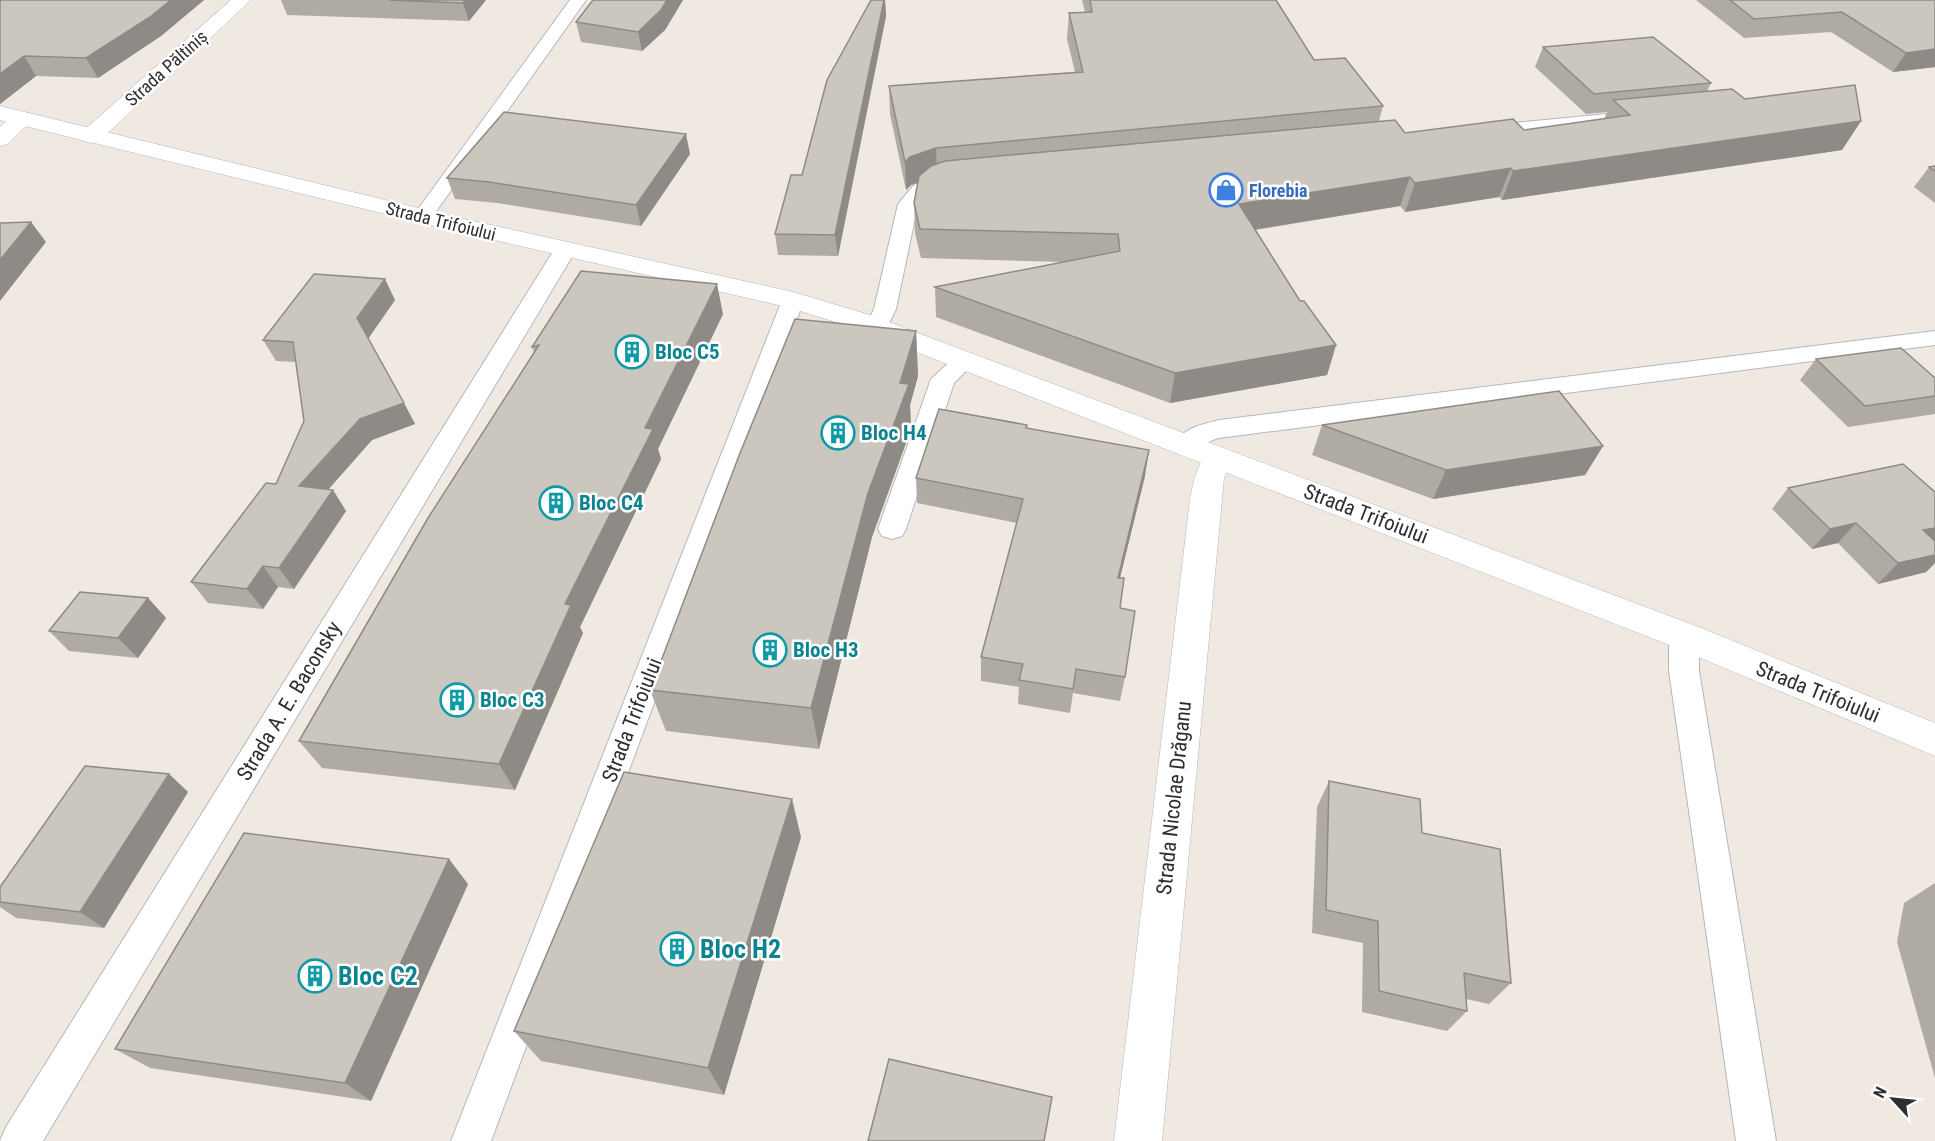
<svg xmlns="http://www.w3.org/2000/svg" width="1935" height="1141" viewBox="0 0 1935 1141" font-family="'Roboto Condensed',sans-serif">
	<rect width="100%" height="100%" fill="#efe9e1"/>
	<g fill="none" stroke-linecap="round" stroke-linejoin="round">
		<!-- service casing -->
		<g stroke="#b4b7c1" stroke-width="2">
			<g id="service">
				<polygon points="570,0 586,0 430,220 423,222 416,220 413,216 416,212"/>
				<polygon points="1607,114 1614,116 1616,120 1614,124 1483,138 1476,136 1473,132 1476,128 1483,126"/>
				<polygon points="953,175 960,177 963,181 960,185 934,191 918,204 896,309 885,332 877,334 869,332 865,327 874,309 898,204 914,185 926,180"/>
				<polygon points="565,243 573,245 576,250 43,1141 0,1141 6,1127 554,250 557,245"/>
				<polygon points="793,293 801,295 804,300 491,1141 451,1141 782,300 785,295"/>
				<path d="M 1935,331 L 1935,345 L 1219,438 C 1202,442 1195,456 1178,451 L 1174,445 C 1185,427 1200,425 1219,420 Z"/>
				<polygon points="965,352 973,355 977,360 954,383 906,529 902,536 892,539 882,536 878,529 931,379 957,355"/>
				<polygon points="1684,624 1695,628 1699,636 1699,671 1776,1141 1736,1141 1669,671 1669,636 1673,628"/>
			</g>
		</g>
		<!-- minor casing -->
		<g stroke="#b4b7c1" stroke-width="1">
			<g id="minor">
				<polygon points="231,0 251,0 99,141 91,143 83,141 80,136 83,131"/>
				<polygon points="22,112 30,114 33,119 8,144 0,146 0,127 14,114"/>
				<path d="M 1218,446 L 1229,450 L 1233,457 L 1224,478 L 1222,499 L 1162,1141 L 1114,1141 L 1190,499 C 1193,481 1198,466 1207,450 Z"/>
			</g>
		</g>
		<!-- tertiary casing -->
		<g stroke="#b4b7c1" stroke-width="1">
			<polygon id="tertiary" points="0,106 455,217 793,292 870,315 1696,626 1935,723 1935,756 1672,646 852,327 787,307 455,231 0,120"/>
		</g>
		<!-- service -->
		<use href="#service" fill="#fff" fill-rule="evenodd"/>
		<!-- minor -->
		<use href="#minor" fill="#fff" fill-rule="evenodd"/>
		<!-- tertiary -->
		<use href="#tertiary" fill="#fff" fill-rule="evenodd"/>
	</g>
	<!-- wall -->
	<g fill="#afaba4">
		<polygon points="0,0 204,0 161,36 98,78 36,76 0,104"/>
		<polygon points="281,0 486,0 469,21 287,15"/>
		<polygon points="593,0 683,0 665,30 642,51 581,42 576,22"/>
		<polygon points="871,0 885,0 886,16 838,256 778,255 775,234 802,175"/>
		<polygon points="1082,0 1276,0 1314,60 1383,106 1379,121 1405,133 1524,130 1604,119 1607,112 1586,114 1535,67 1543,47 1711,83 1707,91 1861,121 1842,150 1502,200 1499,197 1405,212 1400,206 1255,230 1300,301 1336,345 1327,375 1170,403 936,317 935,287 1064,262 921,258 915,233 914,203 918,183 911,185 906,190 890,114 889,86 1075,72 1067,39 1069,13 1085,12"/>
		<polygon points="1696,0 1935,0 1935,67 1893,72 1831,32 1744,38"/>
		<polygon points="690,154 641,226 497,203 455,199 447,178"/>
		<polygon points="1935,166 1935,203 1914,187 1929,167"/>
		<polygon points="395,300 368,338 415,424 372,440 328,489 333,490 346,511 294,589 278,587 263,609 208,603 191,582 276,484 304,421 296,362 276,361 263,340"/>
		<polygon points="723,314 658,449 661,459 580,627 583,633 515,790 322,768 299,741 534,352 532,347"/>
		<polygon points="916,331 918,376 910,405 911,429 872,537 819,749 666,731 650,690"/>
		<polygon points="1816,359 1935,378 1935,414 1848,427 1800,380"/>
		<polygon points="1027,425 1027,428 1145,476 1120,578 1120,608 1125,677 1120,701 1073,693 1070,713 1018,704 1019,687 981,681 981,657 1017,523 917,503 916,478"/>
		<polygon points="1322,425 1603,446 1585,475 1433,499 1312,455"/>
		<polygon points="1788,488 1935,492 1935,563 1926,572 1878,584 1838,543 1812,549 1772,509"/>
		<polygon points="148,598 166,618 138,658 69,651 49,631"/>
		<polygon points="169,774 188,792 104,928 16,918 0,907 0,887"/>
		<polygon points="1329,781 1422,833 1511,983 1489,1004 1466,999 1467,1011 1447,1031 1362,1012 1363,943 1312,933 1317,807"/>
		<polygon points="801,837 724,1095 541,1061 514,1031"/>
		<polygon points="1935,883 1935,1078 1897,942 1904,903"/>
		<polygon points="468,884 371,1101 150,1068 115,1049"/>
	</g>
	<!-- shaded-wall -->
	<g fill="#8e8b86">
		<polygon points="171,0 204,0 161,36 98,78 86,58"/>
		<polygon points="465,0 486,0 469,21 463,3"/>
		<polygon points="667,0 683,0 665,30 642,51 638,32"/>
		<polygon points="884,0 885,0 886,16 838,256 835,235"/>
		<polygon points="1935,49 1935,67 1893,72 1906,53"/>
		<polygon points="24,56 36,76 0,104 0,74"/>
		<polygon points="1861,121 1842,150 1502,200 1513,171"/>
		<polygon points="686,134 690,154 641,226 636,205"/>
		<polygon points="936,148 937,176 911,185 906,190 905,162 910,157"/>
		<polygon points="1511,168 1499,197 1405,212 1415,183"/>
		<polygon points="1410,177 1400,206 1233,233 1239,204"/>
		<polygon points="31,222 46,242 0,301 0,260"/>
		<polygon points="385,279 395,300 368,339 357,318"/>
		<polygon points="717,284 723,314 658,449 661,459 580,627 583,633 515,790 499,764 565,604 645,428"/>
		<polygon points="916,331 918,376 910,405 911,429 872,537 819,749 811,708 868,493"/>
		<polygon points="1336,345 1327,375 1170,403 1175,373"/>
		<polygon points="404,403 415,424 372,440 313,507 299,486 360,419"/>
		<polygon points="1603,446 1585,475 1433,499 1446,470"/>
		<polygon points="1149,450 1145,476 1114,602 1118,578"/>
		<polygon points="333,490 346,511 294,589 279,568"/>
		<polygon points="1856,523 1838,543 1812,549 1830,529"/>
		<polygon points="1935,528 1935,544 1923,530"/>
		<polygon points="1935,555 1935,563 1926,572 1878,584 1898,563"/>
		<polygon points="263,566 278,587 263,609 247,589"/>
		<polygon points="148,598 166,618 138,658 118,638"/>
		<polygon points="169,774 188,792 104,928 80,912"/>
		<polygon points="792,799 801,837 724,1095 708,1068"/>
		<polygon points="449,859 468,884 371,1101 345,1083"/>
	</g>
	<!-- building -->
	<g fill="#cbc7bf" stroke="#8e8b86" stroke-width="1.5">
		<polygon points="0,0 171,0 150,17 86,58 24,56 0,74"/>
		<polygon points="389,0 465,0 463,3"/>
		<polygon points="593,0 667,0 661,10 638,32 576,22"/>
		<polygon points="871,0 884,0 835,235 775,234 791,175 802,175 827,80"/>
		<polygon points="1090,0 1276,0 1314,60 1345,58 1383,106 936,148 910,157 905,162 889,86 1083,72 1069,13 1092,12"/>
		<polygon points="1730,0 1935,0 1935,49 1906,53 1842,12 1754,19"/>
		<polygon points="1653,37 1711,83 1594,94 1543,47"/>
		<polygon points="1855,85 1861,121 1513,171 1511,168 1415,183 1410,177 1239,204 1300,301 1304,301 1336,345 1175,373 935,287 1120,251 1118,234 920,229 914,203 919,176 931,166 945,161 1395,120 1405,133 1513,119 1524,130 1630,115 1613,100 1732,89 1745,99"/>
		<polygon points="504,112 686,134 636,205 489,182 447,178"/>
		<polygon points="1935,166 1935,171 1929,167"/>
		<polygon points="31,222 0,260 0,223"/>
		<polygon points="581,271 717,284 645,428 653,429 565,604 571,605 499,764 299,741 428,518 539,345 532,347"/>
		<polygon points="314,274 385,279 357,318 404,403 360,419 299,486 333,490 279,568 263,566 247,589 191,582 266,483 276,484 304,421 293,342 263,340"/>
		<polygon points="795,319 916,331 900,383 909,384 868,493 811,708 650,690 740,453"/>
		<polygon points="1901,348 1935,378 1935,396 1865,406 1816,359"/>
		<polygon points="1559,391 1603,446 1446,470 1322,425"/>
		<polygon points="939,409 1027,425 1026,428 1149,450 1118,578 1124,578 1120,608 1135,611 1125,677 1076,669 1073,689 1019,680 1023,664 981,657 1023,499 916,478"/>
		<polygon points="1903,464 1935,492 1935,528 1923,530 1935,541 1935,555 1898,563 1856,523 1830,529 1788,488"/>
		<polygon points="80,592 148,598 118,638 49,631"/>
		<polygon points="85,766 169,774 80,912 0,902 0,887"/>
		<polygon points="624,772 792,799 708,1068 514,1031"/>
		<polygon points="1329,781 1420,799 1422,833 1500,849 1511,983 1464,973 1467,1011 1379,991 1378,921 1326,910"/>
		<polygon points="244,833 449,859 345,1083 115,1049"/>
		<polygon points="889,1059 1052,1097 1044,1141 868,1141"/>
	</g>
	<!-- icons -->
	<defs>
		<g id="shop-ring" transform="scale(1.725)"><circle r="9.5" fill="#fff" stroke="#3f7fe0" stroke-width="1.5"/><path d="M-5-2.5h2.3a2.7 3.5 0 0 1 5.4 0H5L5.5 6h-11ZM-1.5-2.5h3a1.5 2.3 0 0 0-3 0Z" fill="#3f7fe0"/></g>
		<g id="building-ring" transform="scale(1.725)"><circle r="9.5" fill="#fff" stroke="#0f9aa8" stroke-width="1.5"/><path d="M-4-6H4V6H1V3H-1V6H-4ZM-2.5-4.3h1.7v1.8h-1.7ZM.8-4.3h1.7v1.8H.8ZM-2.5-1h1.7V.8h-1.7ZM.8-1h1.7V.8H.8Z" fill="#0f9aa8"/></g>
	</defs>
	<g fill-rule="evenodd">
		<use href="#shop-ring" x="1226" y="190"/>
		<use href="#building-ring" x="632" y="352"/>
		<use href="#building-ring" x="838" y="433"/>
		<use href="#building-ring" x="556" y="503"/>
		<use href="#building-ring" x="770" y="650"/>
		<use href="#building-ring" x="457" y="700"/>
		<use href="#building-ring" x="677" y="949"/>
		<use href="#building-ring" x="315" y="976"/>
	</g>
	<g text-anchor="middle" dominant-baseline="central" stroke-width="5" stroke-linejoin="round" paint-order="stroke">
		<!-- far-street labels -->
		<g font-size="18" fill="#2e2e2e" stroke="#fff">
			<text transform="translate(166 68) rotate(-42)">Strada Păltiniș</text>
			<text transform="translate(441 221) rotate(14)">Strada Trifoiului</text>
		</g>
		<!-- far-shop labels -->
		<g font-size="18" font-weight="bold" fill="#366cbe" stroke="#fff" text-anchor="start">
			<text x="1249" y="190">Florebia</text>
		</g>
		<!-- culture labels -->
		<g font-size="21" font-weight="bold" fill="#0d838f" stroke="#fff" text-anchor="start">
			<text x="655" y="352">Bloc C5</text>
			<text x="861" y="433">Bloc H4</text>
			<text x="579" y="503">Bloc C4</text>
			<text x="793" y="650">Bloc H3</text>
			<text x="480" y="700">Bloc C3</text>
		</g>
		<!-- street labels -->
		<g font-size="21" fill="#2e2e2e" stroke="#fff">
			<text transform="translate(1366 514) rotate(21)">Strada Trifoiului</text>
			<text transform="translate(1818 692) rotate(22)">Strada Trifoiului</text>
			<text transform="translate(289 701) rotate(-59)">Strada A. E. Baconsky</text>
			<text transform="translate(632 720) rotate(-69)">Strada Trifoiului</text>
			<text transform="translate(1174 798) rotate(-84)">Strada Nicolae Drăganu</text>
		</g>
		<!-- near-culture labels -->
		<g font-size="26" font-weight="bold" fill="#0d838f" stroke="#fff" text-anchor="start">
			<text x="700" y="949">Bloc H2</text>
			<text x="338" y="976">Bloc C2</text>
		</g>
	</g>
	<!-- north arrow -->
	<g transform="translate(1893 1099) rotate(297)" stroke="#ffffff" stroke-width="4.5" paint-order="stroke">
	<path d="M0-4.5L10 22L0 15L-10 22Z" fill="#2e2e2e"/>
	<text y="-9" font-size="16" font-weight="bold" text-anchor="middle" fill="#2e2e2e">N</text>
	</g>
</svg>
